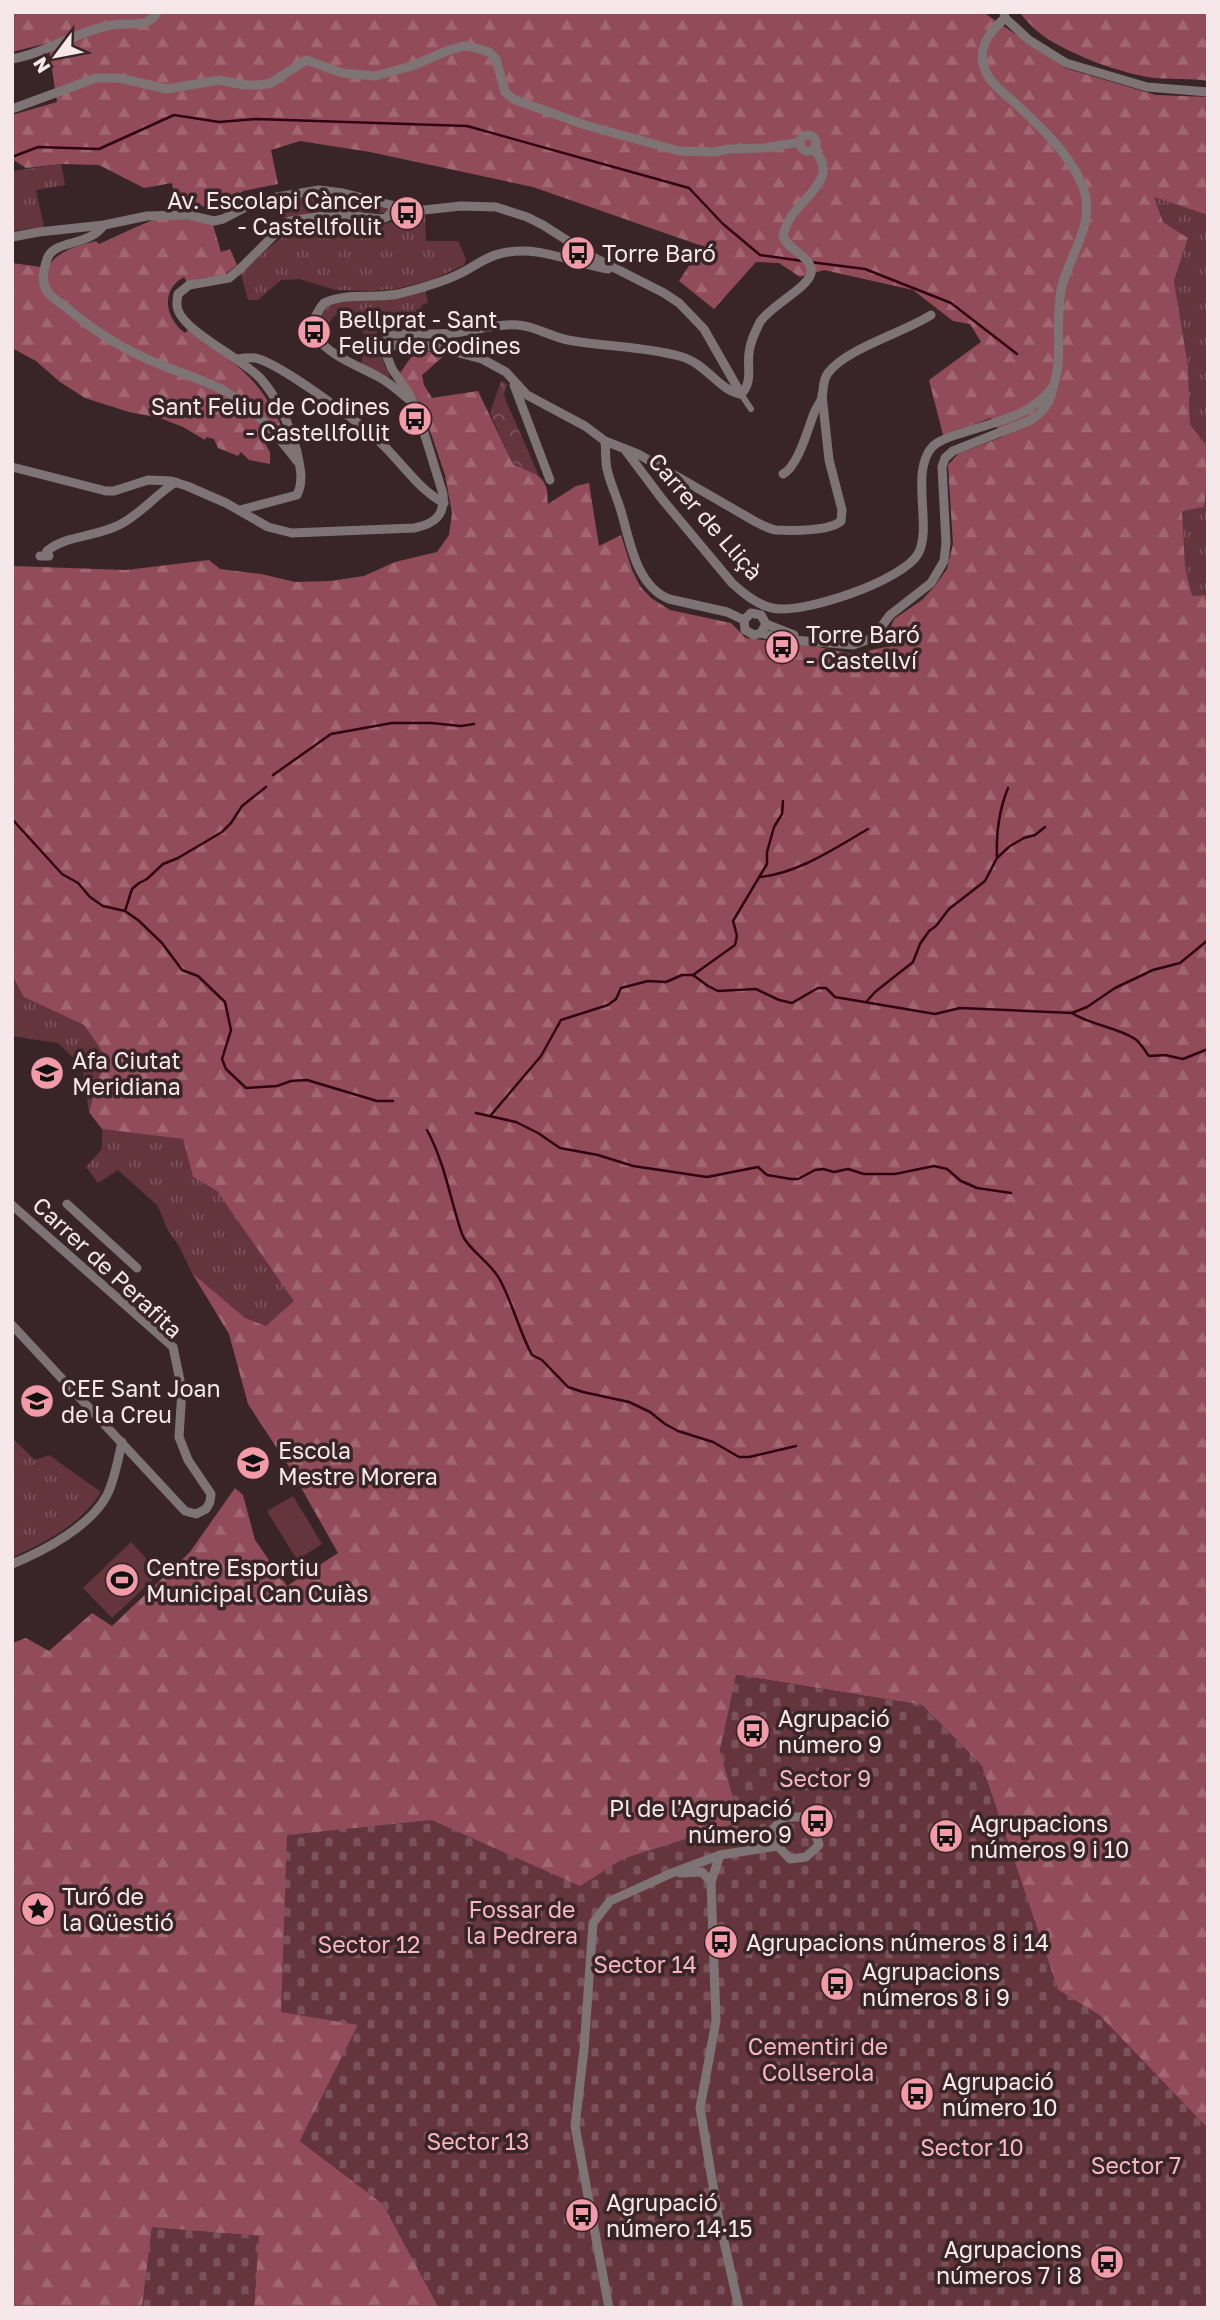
<svg xmlns="http://www.w3.org/2000/svg" width="1220" height="2320" viewBox="0 0 1220 2320" font-family="'Golos Text',sans-serif">
	<defs>
		<pattern id="grass-tufts" width="24" height="20" patternUnits="userSpaceOnUse" patternTransform="scale(1.75)"><rect width="24" height="20" fill="#65353e"/><path d="M3 7l-1-3M5 7V3M7 7l1-3M15 17l-1-3M17 17v-4M19 17l1-3" fill="none" stroke="#7c525a"/></pattern>
		<pattern id="forest-firs" width="22" height="20" patternUnits="userSpaceOnUse" patternTransform="scale(1.75)"><rect width="22" height="20" fill="#924c59"/><path d="M5 1l3.5 6h-7zM16 11l3.5 6h-7z" fill="#a26671"/></pattern>
		<pattern id="cemetery-stones" width="16" height="16" patternUnits="userSpaceOnUse" patternTransform="scale(1.75)"><rect width="16" height="16" fill="#65353e"/><path d="M2 7V4a2 2 0 0 1 4 0v3zM10 15v-3a2 2 0 0 1 4 0v3z" fill="#7c525a"/></pattern>
		<pattern id="park-crowns" width="20" height="18" patternUnits="userSpaceOnUse" patternTransform="scale(1.75)"><rect width="20" height="18" fill="#65353e"/><path d="M2 6a3 3 0 1 1 6 0M12 15a3 3 0 1 1 6 0" fill="none" stroke="#7c525a"/></pattern>
	</defs>
	<rect width="100%" height="100%" fill="#392528"/>
	<!-- grass -->
	<g fill="url(#grass-tufts)">
		<polygon points="61,164 65,185 36,190 44,227 12,231 12,171"/>
		<polygon points="320,194 387,209 386,213 325,210 283,219 275,200"/>
		<polygon points="1153,196 1208,215 1208,448 1190,424 1188,366 1174,281 1188,238 1163,222"/>
		<polygon points="425,212 426,241 458,241 466,259 464,265 434,279 396,289 371,291 336,290 299,279 281,280 258,300 248,300 241,274 266,250 297,225 345,219 385,224"/>
		<path d="M 425,290 L 428,302 L 421,306 L 427,327 L 385,328 L 377,332 C 375,349 384,363 391,378 L 361,363 L 367,340 L 356,321 L 343,312 L 334,316 L 322,333 C 313,290 355,303 381,300 C 396,299 411,294 425,290 Z"/>
		<polygon points="1208,479 1208,596 1189,598 1181,565 1179,508 1204,505"/>
		<polygon points="12,975 25,997 84,1025 105,1057 89,1112 82,1066 58,1043 12,1036"/>
		<polygon points="102,1129 183,1139 193,1177 217,1191 295,1301 266,1327 245,1319 192,1273 179,1246 167,1229 158,1206 118,1170 98,1183 86,1167 102,1149"/>
		<path d="M 12,1438 L 35,1460 L 49,1455 L 101,1492 C 81,1524 46,1542 13,1557 Z"/>
	</g>
	<!-- forest -->
	<g fill="url(#forest-firs)">
		<path d="M 12,12 L 983,12 L 1065,68 L 1156,95 L 1208,97 L 1208,215 L 1154,197 L 1163,222 L 1188,238 L 1174,281 L 1188,366 L 1190,424 L 1208,448 L 1208,479 L 1204,507 L 1182,511 L 1185,568 L 1192,596 L 1208,595 L 1208,2129 L 1099,2015 L 1058,1990 L 982,1766 L 922,1705 L 737,1675 L 720,1750 L 740,1822 L 623,1859 L 580,1887 L 431,1820 L 358,2025 L 300,2141 L 383,2204 L 439,2308 L 254,2308 L 258,2236 L 152,2228 L 142,2308 L 12,2308 L 12,1643 L 26,1638 L 49,1651 L 92,1613 L 112,1626 L 190,1552 L 235,1488 L 243,1495 L 255,1540 L 287,1586 L 338,1553 L 290,1468 L 248,1404 L 229,1334 L 192,1273 L 245,1318 L 266,1326 L 294,1301 L 217,1191 L 193,1177 L 183,1139 L 102,1129 L 89,1112 L 105,1056 L 84,1025 L 24,997 L 12,975 L 12,566 L 126,570 L 209,560 L 220,569 L 261,574 L 295,582 L 330,581 L 364,576 L 395,562 L 437,552 L 449,535 L 452,513 L 445,475 L 422,407 L 400,373 L 417,349 L 445,355 L 422,375 L 424,385 L 432,398 L 478,391 L 513,464 C 525,469 542,473 546,487 C 548,492 547,498 548,504 L 576,486 L 589,483 L 599,546 L 621,535 L 632,570 L 640,586 L 651,598 L 670,610 L 731,623 L 746,638 L 809,645 L 852,654 L 891,646 L 890,629 L 894,619 L 922,600 L 934,587 L 947,569 L 953,544 L 948,465 L 958,454 L 1002,437 L 991,418 L 943,435 L 929,380 L 981,342 L 970,324 L 953,321 L 913,290 L 824,270 L 800,277 L 779,263 L 756,262 L 714,309 L 679,281 L 702,246 L 533,187 L 370,152 L 300,141 L 271,150 L 278,184 L 243,191 L 217,211 L 197,204 L 176,205 L 172,183 L 144,188 L 99,165 L 61,164 L 26,168 L 12,159 L 12,115 L 57,102 L 48,43 L 12,52 Z"/>
		<path d="M 1019,12 L 1208,12 L 1208,81 C 1190,78 1172,80 1154,78 C 1119,73 1071,55 1042,35 C 1034,29 1026,20 1019,12 Z"/>
		<path d="M 158,218 L 189,220 L 213,225 L 221,252 L 230,249 L 237,265 L 224,275 L 200,278 L 187,282 L 184,277 C 160,290 165,318 185,333 L 188,330 C 242,367 266,383 290,447 L 263,425 L 261,436 L 270,452 L 270,464 L 249,460 L 241,452 L 238,456 L 218,448 L 214,439 L 206,437 L 205,440 L 183,427 L 160,418 L 129,412 L 85,398 L 60,382 L 36,361 L 12,348 L 12,263 L 41,267 L 49,265 C 61,249 78,246 96,241 L 99,244 C 117,236 137,226 158,218 Z"/>
	</g>
	<!-- cemetery -->
	<g fill="url(#cemetery-stones)">
		<polygon points="736,1675 922,1705 982,1766 1058,1990 1099,2015 1208,2129 1208,2308 439,2308 383,2204 300,2141 358,2025 281,2012 287,1835 431,1820 580,1886 623,1859 740,1822 720,1750"/>
		<polygon points="152,2227 259,2236 254,2308 142,2308"/>
	</g>
	<!-- park -->
	<polygon fill="url(#park-crowns)" points="501,381 507,384 504,394 506,401 539,476 513,464 490,413"/>
	<!-- pitch -->
	<g fill="#65353e">
		<polygon points="293,1496 322,1544 297,1560 267,1511"/>
		<polygon points="131,1542 160,1573 112,1618 83,1588"/>
	</g>
	<g fill="none" stroke-linecap="round" stroke-linejoin="round">
		<!-- stream -->
		<g stroke="#31020f" stroke-width="2.5">
			<polyline points="12,157 38,147 99,149 174,115 219,122 256,119 467,126 689,188 723,224 760,255 803,261"/>
			<polyline points="810,262 865,269 951,303 1017,354"/>
			<polyline points="273,775 331,734 392,723 431,723 461,726 474,724"/>
			<polyline points="12,819 62,874 78,883 90,897 103,906 125,911 138,920 162,943 182,970 198,976 225,1002 231,1030 222,1059 226,1069 246,1088 277,1086 291,1081 307,1080 377,1101 393,1101"/>
			<path d="M 997,858 C 996,835 999,810 1008,788"/>
			<path d="M 760,877 C 799,873 835,848 868,829"/>
			<polyline points="125,911 132,889 139,883 147,879 163,864 178,858 222,832 231,823 242,806 266,787"/>
			<polyline points="693,975 735,945 737,936 733,921 767,864 767,852 774,827 782,814 783,801"/>
			<polyline points="867,1001 875,992 913,962 920,944 929,931 936,926 949,909 985,881 997,858 1010,846 1024,838 1035,835 1045,827"/>
			<polyline points="1072,1013 1087,1007 1115,988 1153,970 1180,963 1208,940"/>
			<polyline points="476,1113 516,1122 538,1133 560,1148 598,1155 633,1166 707,1177 758,1167 767,1175 791,1179 798,1179 815,1170 823,1169 834,1172 848,1169 864,1174 895,1174 934,1166 947,1169 961,1181 977,1188 1011,1193"/>
			<path d="M 491,1115 L 541,1056 L 561,1020 L 608,1005 L 616,999 L 621,988 L 648,981 L 666,982 L 682,975 L 693,975 L 708,986 L 718,991 L 756,989 L 779,1000 L 792,1003 L 818,988 L 826,988 L 835,997 L 935,1014 L 960,1008 L 1072,1013 C 1090,1025 1117,1027 1135,1039 C 1141,1043 1144,1050 1149,1056 L 1165,1055 L 1183,1059 L 1208,1049"/>
			<path d="M 427,1130 C 445,1163 450,1199 462,1234 C 468,1250 490,1261 500,1280 C 513,1304 519,1331 532,1355 L 542,1360 L 568,1387 L 583,1392 L 629,1402 L 650,1412 L 665,1424 L 678,1431 L 713,1442 L 739,1457 L 749,1457 L 796,1446"/>
		</g>
		<!-- pedestrian -->
		<polyline stroke="#7f7475" stroke-width="6" points="741,394 751,409"/>
		<!-- minor -->
		<g stroke="#7f7475" stroke-width="9">
			<polyline points="1004,13 1005,18 1029,40 1066,63 1147,87 1208,92"/>
			<path d="M 12,59 C 47,53 77,31 112,25 C 128,22 149,29 157,12"/>
			<polyline points="12,109 96,78 119,78 167,89 219,80 244,85 261,85 271,83 306,60 342,73 375,76 412,66 449,50 464,46 472,47 489,52 496,59 505,92 513,99 585,125 679,151 714,152 728,149 764,148 800,142"/>
			<circle cx="808" cy="143" r="8"/>
			<path d="M 104,225 C 89,247 54,239 47,259 C 44,268 41,282 47,291 C 51,298 61,303 67,308 C 94,331 126,351 159,364 C 182,374 207,380 228,393 C 256,410 277,435 297,461"/>
			<polyline points="12,237 39,232 104,225 147,216 188,215 214,221 223,219 259,200 319,190 343,193 415,211 461,206 496,207 527,217 543,225 593,257 664,293 679,303 704,329 741,394"/>
			<path d="M 385,349 L 395,345 L 414,344 L 439,348 L 482,359 L 506,372 L 527,395 L 585,426 L 605,441 L 638,454 L 756,522 C 762,525 769,529 776,530 C 792,531 831,531 841,521 L 842,510 L 829,460 L 822,395"/>
			<path d="M 238,359 C 244,358 249,357 255,358 C 278,362 362,424 381,443 C 402,463 418,489 444,503"/>
			<polyline points="514,385 550,480"/>
			<path d="M 741,394 C 753,383 747,367 749,353 C 750,342 755,332 760,322 C 771,305 808,288 811,273 C 814,257 786,250 783,235 C 785,228 788,221 792,215 C 807,195 839,175 814,150"/>
			<path d="M 408,399 C 399,391 389,382 377,376 C 352,362 290,343 324,303 C 348,292 373,299 398,294 C 418,289 441,283 459,274 C 474,267 486,256 503,253 C 540,245 572,263 608,269"/>
			<path d="M 605,441 C 606,450 605,460 607,469 C 610,483 617,497 621,511 C 630,541 636,586 669,599 L 727,612 L 744,620"/>
			<path d="M 626,451 L 662,499 L 732,583 C 743,593 757,605 772,608 C 802,615 902,581 918,554 C 933,527 909,471 933,446 C 941,439 952,436 962,433 C 993,422 1030,417 1051,389"/>
			<path d="M 12,467 L 106,491 L 114,491 L 148,480 L 171,481 L 187,486 L 226,503 L 268,527 L 292,533 L 414,528 C 434,524 445,516 443,494 L 417,410 L 408,392 L 392,369 L 386,354 L 385,341 L 390,334 C 411,333 433,335 454,333 C 475,331 496,323 518,325 C 535,326 551,337 568,340 C 606,347 643,346 679,356 C 707,363 719,391 741,394"/>
			<path d="M 783,474 C 798,466 808,429 814,413 C 816,408 820,403 822,398 C 824,389 822,381 828,373 C 847,348 903,333 931,315"/>
			<path d="M 240,510 L 297,495 C 304,481 300,466 297,452 C 290,426 279,400 261,379 C 243,359 185,332 178,310 C 176,305 177,299 178,294 L 189,285 L 229,278 L 241,268 L 279,230 L 290,221 L 336,214 L 381,219 L 387,217 L 396,207"/>
			<path d="M 40,556 L 49,556 L 47,551 C 66,535 96,537 119,525 C 140,515 156,494 176,482"/>
			<path d="M 744,620 L 745,630 L 754,635 L 761,633 L 782,639 L 853,645 L 873,638 L 890,615 L 931,583 L 944,561 L 946,543 L 942,467 L 945,458 L 953,451 L 1031,420 C 1040,414 1048,406 1051,396 C 1053,387 1057,375 1058,365 C 1060,339 1056,312 1062,286 C 1070,255 1095,223 1084,190 C 1073,157 1040,126 1015,103 C 1005,94 992,85 986,72 C 975,50 989,32 1005,18"/>
			<polyline points="744,620 751,613 761,615 766,624 761,633"/>
			<polyline points="766,624 794,635"/>
			<polyline points="67,1204 137,1268"/>
			<polyline points="12,1205 173,1347 182,1390 179,1437 188,1460 211,1494 210,1502 206,1509 196,1514 185,1511 12,1325"/>
			<path d="M 12,1564 C 44,1551 91,1526 107,1495 C 115,1479 118,1459 122,1442"/>
			<polygon points="785,1817 801,1817 813,1825 819,1845 806,1857 790,1859 778,1846 773,1829"/>
			<polyline points="720,1855 711,1882 716,2021 700,2108 718,2215 739,2308"/>
			<polyline points="680,1873 702,1872 711,1882"/>
			<polyline points="609,2308 575,2126 584,2049 593,1923 610,1901 672,1873 720,1855 778,1846"/>
		</g>
	</g>
	<!-- icons -->
	<defs>
		<g id="bus-disc" transform="scale(1.75)"><circle r="9.5" fill="#f39aa8" stroke="#392528"/><path d="M-5-6H5V4H4V6H2V4H-2V6H-4V4H-5ZM-3.5-4V0h7V-4ZM-3.5 1.2v1.5H-2V1.2ZM2 1.2v1.5H3.5V1.2Z" fill="#111"/></g>
		<g id="school-disc" transform="scale(1.75)"><circle r="9.5" fill="#f39aa8" stroke="#392528"/><path d="M0-5L7-2L0 1L-7-2ZM-4 1L0 2.5L4 1V4Q0 6-4 4Z" fill="#111"/></g>
		<g id="stadium-disc" transform="scale(1.75)"><circle r="9.5" fill="#f39aa8" stroke="#392528"/><path d="M0-5a6.5 5 0 1 0 0 10a6.5 5 0 1 0 0-10ZM-3.5-1.8h7v3.6h-7Z" fill="#111"/></g>
		<g id="sight-disc" transform="scale(1.75)"><circle r="9.5" fill="#f39aa8" stroke="#392528"/><path d="M0-6L1.8-2.2L6-1.7L2.9 1.2L3.7 5.4L0 3.3L-3.7 5.4L-2.9 1.2L-6-1.7L-1.8-2.2Z" fill="#111"/></g>
	</defs>
	<g fill-rule="evenodd">
		<use href="#bus-disc" x="407" y="213"/>
		<use href="#bus-disc" x="578" y="253"/>
		<use href="#bus-disc" x="314" y="332"/>
		<use href="#bus-disc" x="415" y="419"/>
		<use href="#bus-disc" x="782" y="647"/>
		<use href="#school-disc" x="47" y="1073"/>
		<use href="#school-disc" x="37" y="1401"/>
		<use href="#school-disc" x="253" y="1463"/>
		<use href="#stadium-disc" x="122" y="1580"/>
		<use href="#bus-disc" x="753" y="1731"/>
		<use href="#bus-disc" x="817" y="1821"/>
		<use href="#bus-disc" x="946" y="1836"/>
		<use href="#sight-disc" x="38" y="1909"/>
		<use href="#bus-disc" x="721" y="1942"/>
		<use href="#bus-disc" x="837" y="1984"/>
		<use href="#bus-disc" x="917" y="2094"/>
		<use href="#bus-disc" x="582" y="2215"/>
		<use href="#bus-disc" x="1107" y="2262"/>
	</g>
	<g text-anchor="middle" dominant-baseline="central" stroke-width="7" stroke-linejoin="round" paint-order="stroke">
		<!-- poi labels -->
		<g font-size="23" fill="#f6e8ea" stroke="#392528" text-anchor="start">
			<text x="382" y="200" text-anchor="end">Av. Escolapi Càncer<tspan x="382" dy="26">- Castellfollit</tspan></text>
			<text x="602" y="253">Torre Baró</text>
			<text x="338" y="319">Bellprat - Sant<tspan x="338" dy="26">Feliu de Codines</tspan></text>
			<text x="390" y="406" text-anchor="end">Sant Feliu de Codines<tspan x="390" dy="26">- Castellfollit</tspan></text>
			<text x="806" y="634">Torre Baró<tspan x="806" dy="26">- Castellví</tspan></text>
			<text x="72" y="1060">Afa Ciutat<tspan x="72" dy="26">Meridiana</tspan></text>
			<text x="61" y="1388">CEE Sant Joan<tspan x="61" dy="26">de la Creu</tspan></text>
			<text x="278" y="1450">Escola<tspan x="278" dy="26">Mestre Morera</tspan></text>
			<text x="146" y="1567">Centre Esportiu<tspan x="146" dy="26">Municipal Can Cuiàs</tspan></text>
			<text x="778" y="1718">Agrupació<tspan x="778" dy="26">número 9</tspan></text>
			<text x="792" y="1808" text-anchor="end">Pl de l'Agrupació<tspan x="792" dy="26">número 9</tspan></text>
			<text x="970" y="1823">Agrupacions<tspan x="970" dy="26">números 9 i 10</tspan></text>
			<text x="62" y="1896">Turó de<tspan x="62" dy="26">la Qüestió</tspan></text>
			<text x="746" y="1942">Agrupacions números 8 i 14</text>
			<text x="862" y="1971">Agrupacions<tspan x="862" dy="26">números 8 i 9</tspan></text>
			<text x="942" y="2081">Agrupació<tspan x="942" dy="26">número 10</tspan></text>
			<text x="606" y="2202">Agrupació<tspan x="606" dy="26">número 14·15</tspan></text>
			<text x="1082" y="2249" text-anchor="end">Agrupacions<tspan x="1082" dy="26">números 7 i 8</tspan></text>
		</g>
		<!-- street labels -->
		<g font-size="23" fill="#f6e8ea" stroke="#392528">
			<text transform="translate(706 516) rotate(49)">Carrer de Lliçà</text>
			<text transform="translate(108 1267) rotate(43)">Carrer de Perafita</text>
		</g>
		<!-- park labels -->
		<g font-size="23" fill="#f6b6bf" stroke="#392528">
			<text x="825" y="1778">Sector 9</text>
			<text x="522" y="1909">Fossar de<tspan x="522" dy="26">la Pedrera</tspan></text>
			<text x="369" y="1944">Sector 12</text>
			<text x="645" y="1964">Sector 14</text>
			<text x="818" y="2046">Cementiri de<tspan x="818" dy="26">Collserola</tspan></text>
			<text x="478" y="2141">Sector 13</text>
			<text x="972" y="2147">Sector 10</text>
			<text x="1136" y="2165">Sector 7</text>
		</g>
	</g>
	<!-- border -->
	<rect width="1220" height="2320" fill="none" stroke="#f6e8ea" stroke-width="28"/>
	<!-- north arrow -->
	<g transform="translate(56 56) rotate(238)" stroke="#392528" stroke-width="5" paint-order="stroke">
	<path d="M0-5L12 26L0 18L-12 26Z" fill="#f6e8ea"/>
	<text y="-10" font-size="19" font-weight="bold" text-anchor="middle" fill="#f6e8ea">N</text>
	</g>
</svg>
